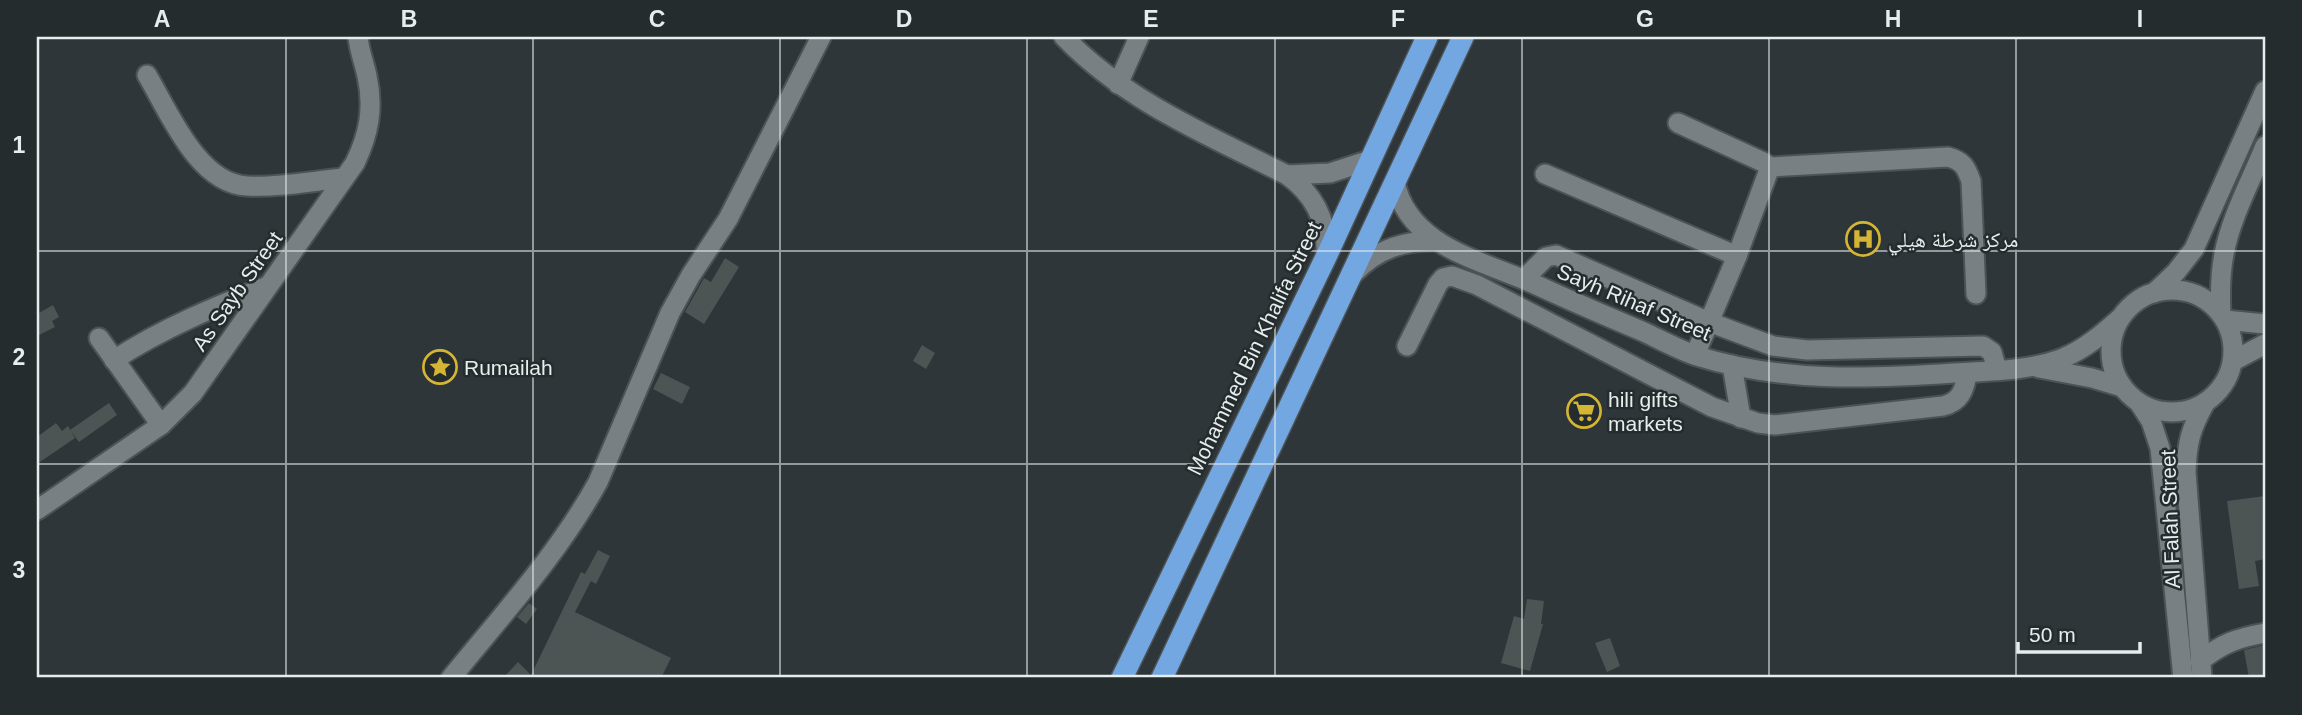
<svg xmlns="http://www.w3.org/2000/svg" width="2302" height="715" viewBox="0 0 2302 715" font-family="Arial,'Noto Naskh Arabic',sans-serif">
	<rect width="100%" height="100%" fill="#2f3639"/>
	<!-- building -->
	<g fill="#4c5454">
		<polygon points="725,258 739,267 704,324 685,312 704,278 711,282"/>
		<polygon points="53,305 59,317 52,321 55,327 37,336 37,314"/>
		<polygon points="922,345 935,353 926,369 913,361"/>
		<polygon points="661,373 690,387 682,404 653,389"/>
		<polygon points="109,403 117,415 79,442 70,430"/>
		<polygon points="56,423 62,431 68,426 75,438 37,464 37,437"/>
		<polygon points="2265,496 2265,559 2255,561 2259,586 2239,589 2227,501"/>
		<polygon points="598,550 610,556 596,584 591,581 575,612 671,658 661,678 503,678 518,662 531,675 581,572 585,574"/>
		<polygon points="1527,599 1544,601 1541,624 1543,624 1530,671 1501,663 1514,616 1524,619"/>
		<polygon points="529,603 537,609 526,624 517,617"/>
		<polygon points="1610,638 1620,666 1607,672 1595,643"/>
		<polygon points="2265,645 2265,678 2249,678 2244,650"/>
	</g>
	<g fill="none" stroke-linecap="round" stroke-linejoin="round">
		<!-- minor casing -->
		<g stroke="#4d5355" stroke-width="23">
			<g id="minor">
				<path d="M 1064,37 C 1127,102 1208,135 1287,175 C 1315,195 1328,222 1326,256"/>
				<path d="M 147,75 C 169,112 198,184 247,186 C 279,188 312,181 344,178"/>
				<polyline points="1118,84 1139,37"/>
				<polyline points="1678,123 1763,162 1770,167 1737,256 1695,355"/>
				<path d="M 1770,167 L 1948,157 C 1963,161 1966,167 1971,181 L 1976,294"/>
				<polyline points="1545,174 1737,256"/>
				<polyline points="1287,175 1330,173 1370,160"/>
				<path d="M 1395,182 C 1408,246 1480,260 1532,283 C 1569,300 1606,316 1644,332 C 1661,340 1679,350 1697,356 C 1780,382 1868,379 1954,373 C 1990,371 2029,371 2063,358 C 2085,349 2102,334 2119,319"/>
				<path d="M 1354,273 C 1377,249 1404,240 1437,241"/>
				<polyline points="1524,279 1546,257 1556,255 1709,322 1773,346 1807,350 1983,346 1992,352 1997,370"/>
				<circle cx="2172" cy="351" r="61"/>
				<polyline points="2154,293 2176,272 2194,249 2265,91"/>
				<path d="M 2221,314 C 2220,294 2220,274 2224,254 C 2231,217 2251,181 2265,146"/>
				<polyline points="2225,320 2265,324"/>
				<polyline points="99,338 161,425"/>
				<path d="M 1407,346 L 1438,284 L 1443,278 L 1452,276 L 1477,285 L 1712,407 L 1758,423 L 1775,425 L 1943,406 C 1960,402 1965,390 1967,373"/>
				<path d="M 114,360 C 161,329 216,306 268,286"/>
				<polyline points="2233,361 2265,344"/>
				<polyline points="1732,365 1741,418"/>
				<polyline points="2039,368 2092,378 2122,387"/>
				<polyline points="2140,404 2151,421 2160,448 2183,678"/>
				<path d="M 37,510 L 161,425 L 193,393 L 355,163 C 369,134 374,108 367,76 C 364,62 359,50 358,37"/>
				<path d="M 2200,661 C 2223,643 2237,638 2265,633"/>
				<path d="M 451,678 C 502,615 559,553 598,482 L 670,313 L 691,275 L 728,219 L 821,37"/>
				<path d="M 2202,678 L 2186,472 C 2187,442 2191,428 2205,403"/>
			</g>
		</g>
		<!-- highway casing -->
		<g stroke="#4d5355" stroke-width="24">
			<g id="highway">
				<polyline points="1122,678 1326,257 1427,37"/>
				<polyline points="1162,678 1463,37"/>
			</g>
		</g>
		<!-- minor -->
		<use href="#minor" stroke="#798083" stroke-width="19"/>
		<!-- highway -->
		<use href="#highway" stroke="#72a7e2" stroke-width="21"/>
	</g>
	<!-- grid -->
	<path fill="none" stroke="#e7eced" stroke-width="2" stroke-opacity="0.55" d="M 286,37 L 286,678M 533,37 L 533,678M 780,37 L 780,678M 1027,37 L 1027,678M 1275,37 L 1275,678M 1522,37 L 1522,678M 1769,37 L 1769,678M 2016,37 L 2016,678M 37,251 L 2265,251M 37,464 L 2265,464"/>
	<!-- icons -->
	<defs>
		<g id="hospital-ring" transform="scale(1.75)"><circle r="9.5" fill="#252c2e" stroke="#d5b534" stroke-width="1.5"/><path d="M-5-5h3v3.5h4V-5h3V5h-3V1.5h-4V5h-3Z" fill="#d5b534"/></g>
		<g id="sight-ring" transform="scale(1.75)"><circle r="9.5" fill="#252c2e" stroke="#d5b534" stroke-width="1.5"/><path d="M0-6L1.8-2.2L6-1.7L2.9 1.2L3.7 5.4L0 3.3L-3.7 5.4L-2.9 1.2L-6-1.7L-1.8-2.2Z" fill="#d5b534"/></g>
		<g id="supermarket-ring" transform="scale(1.75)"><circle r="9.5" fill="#252c2e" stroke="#d5b534" stroke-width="1.5"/><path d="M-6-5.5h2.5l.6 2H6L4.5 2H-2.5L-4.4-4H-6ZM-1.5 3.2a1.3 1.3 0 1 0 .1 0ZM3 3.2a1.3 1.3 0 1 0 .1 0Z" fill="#d5b534"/></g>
	</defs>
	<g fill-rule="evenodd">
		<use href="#hospital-ring" x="1863" y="239"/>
		<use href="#sight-ring" x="440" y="367"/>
		<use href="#supermarket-ring" x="1584" y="411"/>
	</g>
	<g text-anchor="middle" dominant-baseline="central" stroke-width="5" stroke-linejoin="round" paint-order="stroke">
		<!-- poi labels -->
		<g font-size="21" fill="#e7eced" stroke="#252c2e" text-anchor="start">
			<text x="1888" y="239">مركز شرطة هيلي</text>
			<text x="464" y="367">Rumailah</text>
			<text x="1608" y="399">hili gifts<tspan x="1608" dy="24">markets</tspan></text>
		</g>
		<!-- street labels -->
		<g font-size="21" fill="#e7eced" stroke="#252c2e">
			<text transform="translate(237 291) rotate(-55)">As Sayb Street</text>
			<text transform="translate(1634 302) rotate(23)">Sayh Rihaf Street</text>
			<text transform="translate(1254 348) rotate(-64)">Mohammed Bin Khalifa Street</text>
			<text transform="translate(2170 519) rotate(-92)">Al Falah Street</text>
		</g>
	</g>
	<!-- border -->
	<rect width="2302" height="715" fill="none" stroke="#252c2e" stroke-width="77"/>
	<!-- scale -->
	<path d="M2018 642v10h122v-10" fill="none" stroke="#e7eced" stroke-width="3.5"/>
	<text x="2029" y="642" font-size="21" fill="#e7eced" stroke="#252c2e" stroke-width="5" paint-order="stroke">50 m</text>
	<rect x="38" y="38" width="2226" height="638" fill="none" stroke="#e7eced" stroke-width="2.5"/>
	<g font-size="23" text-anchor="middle" font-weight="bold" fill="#e7eced">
		<text x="162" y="27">A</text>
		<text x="409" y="27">B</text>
		<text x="657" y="27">C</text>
		<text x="904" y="27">D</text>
		<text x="1151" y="27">E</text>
		<text x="1398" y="27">F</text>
		<text x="1645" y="27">G</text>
		<text x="1893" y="27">H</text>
		<text x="2140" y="27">I</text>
		<text x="19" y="153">1</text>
		<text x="19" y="365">2</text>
		<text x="19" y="578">3</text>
	</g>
</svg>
